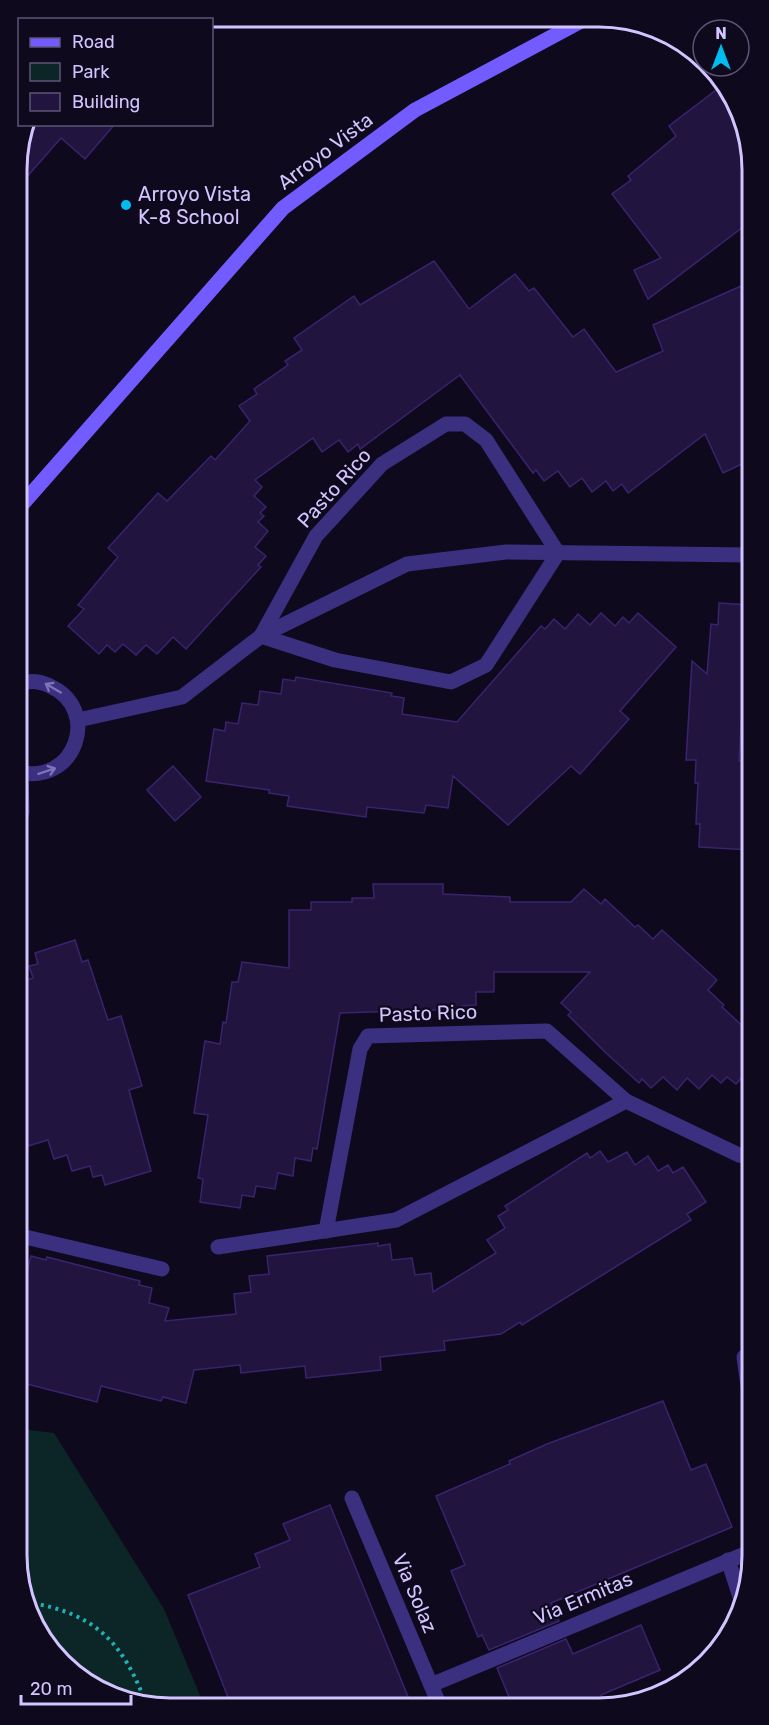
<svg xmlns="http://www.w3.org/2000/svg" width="769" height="1725" viewBox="0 0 769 1725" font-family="Rubik,sans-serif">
	<rect width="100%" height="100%" fill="#0f091d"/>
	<!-- green -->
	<polygon fill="#0c2527" points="21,1429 54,1433 164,1609 204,1705 140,1706 69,1670 22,1595"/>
	<!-- building -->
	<g fill="#21143f" stroke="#3a236e" stroke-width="1.5">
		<polygon points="720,87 747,130 747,224 648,299 634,270 661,258 612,194 631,180 628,176 676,136 669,126"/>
		<polygon points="26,124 115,124 85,159 61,138 17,188 17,160"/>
		<polygon points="434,261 469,309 515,274 529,291 534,288 573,337 584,329 616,372 663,351 653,325 748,283 748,461 723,473 705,434 628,493 622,484 613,491 606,481 592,492 582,478 570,487 558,471 544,481 536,470 533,473 460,375 360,449 358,444 348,452 339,440 322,452 313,438 255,480 262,487 254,496 266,507 260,513 264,516 258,522 268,531 255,547 266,556 258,565 261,567 186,649 173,637 157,654 146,645 136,655 123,644 115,652 107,645 99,654 68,626 84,609 78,605 118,557 108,548 158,493 167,501 211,456 215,460 250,421 239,406 257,394 254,389 288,365 285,361 302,350 294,338 354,296 360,305"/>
		<polygon points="719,603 749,605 749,695 743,694 739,761 749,761 750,850 699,847 700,824 696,824 698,783 695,783 696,760 686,760 692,661 707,674 711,624 718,625"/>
		<polygon points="601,613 615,626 623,617 629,623 638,613 676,647 620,711 629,719 580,774 571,766 508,825 453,776 448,808 426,805 424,813 367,807 366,817 287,806 289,796 269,793 269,790 206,781 214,729 225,731 226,722 238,724 242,703 258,705 260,691 281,694 283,679 295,681 296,677 392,693 391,696 404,698 402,714 457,722 541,626 545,629 554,619 565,629 578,614 590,625"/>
		<polygon points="173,766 201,797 175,821 147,790"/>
		<polygon points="373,884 443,884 443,894 510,897 510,902 571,902 584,889 601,904 605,899 635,927 638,925 653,939 662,930 717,980 708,990 724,1005 722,1007 750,1033 750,1068 736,1084 727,1077 721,1083 712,1075 699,1089 687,1078 677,1090 663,1077 651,1088 642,1079 639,1083 605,1052 568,1015 571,1012 561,1003 590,972 494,972 494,992 476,992 476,1005 461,1006 461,1009 340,1013 317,1149 313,1148 311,1161 295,1158 293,1176 278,1173 275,1189 256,1186 254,1197 242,1195 240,1208 200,1202 203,1179 198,1178 208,1115 194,1113 205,1041 220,1044 223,1022 226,1023 232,982 238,982 242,962 289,968 289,910 311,910 311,902 352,902 352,898 374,898"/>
		<polygon points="75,940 82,962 88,960 108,1020 121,1016 142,1086 129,1090 151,1171 105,1185 102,1175 93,1177 90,1166 72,1171 67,1155 54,1159 48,1140 28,1146 20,1117 20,982 33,978 29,966 38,964 35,953"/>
		<polygon points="600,1151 608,1162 627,1152 635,1165 648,1156 658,1171 668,1165 673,1173 683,1167 706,1202 687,1214 691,1220 522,1325 520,1322 501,1334 444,1341 445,1350 380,1357 381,1370 306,1378 305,1366 241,1373 240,1365 194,1370 186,1403 163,1397 161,1401 101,1386 97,1402 23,1383 27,1367 21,1365 21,1270 27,1272 31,1256 46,1260 47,1257 140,1281 139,1285 152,1288 149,1303 169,1308 165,1321 236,1314 234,1294 251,1292 249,1276 269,1274 267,1256 378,1243 378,1246 390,1244 392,1260 412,1258 415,1275 431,1273 433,1292 496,1253 487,1240 505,1228 498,1216 508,1210 505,1206 587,1153 590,1158"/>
		<polygon points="663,1401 691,1470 706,1464 732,1527 551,1603 559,1621 489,1650 482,1635 478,1637 451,1571 465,1565 436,1496 510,1464 509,1461 547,1444"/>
		<polygon points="330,1505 411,1704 231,1705 188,1595 260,1567 255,1554 290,1540 283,1524"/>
		<polygon points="641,1625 660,1670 601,1695 605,1703 512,1704 497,1668 566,1639 573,1654"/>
	</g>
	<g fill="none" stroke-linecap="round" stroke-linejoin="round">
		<!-- path -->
		<path stroke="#21b0b7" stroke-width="4" stroke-dasharray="3 4.5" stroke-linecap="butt" d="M 26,1602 C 96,1613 123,1642 147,1706"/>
		<!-- minor -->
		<g stroke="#3b2f80" stroke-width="15">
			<polygon points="446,424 465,424 486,440 558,553 486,665 451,682 335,660 261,636 316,536 382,464"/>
			<path d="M 19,684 C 29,680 40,681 50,686 C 102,710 75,786 19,772"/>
			<polyline points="78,720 182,697 261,636 407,564 506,552 749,555"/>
			<polyline points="19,823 22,812 21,773"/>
			<polyline points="326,1231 360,1049 368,1036 547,1031 626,1101"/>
			<polyline points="21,1236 162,1269"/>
			<polyline points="218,1247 396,1220 626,1101 739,1155 751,1157"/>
			<polyline points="744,1357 752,1415"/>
			<polyline points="352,1498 439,1704"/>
			<polyline points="728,1560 740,1597"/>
			<polyline points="431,1685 752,1551"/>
		</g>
		<!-- secondary -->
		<polyline stroke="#725cff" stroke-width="15" points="18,509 283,208 415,110 585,19"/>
	</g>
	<!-- one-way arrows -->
	<defs><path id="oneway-shaft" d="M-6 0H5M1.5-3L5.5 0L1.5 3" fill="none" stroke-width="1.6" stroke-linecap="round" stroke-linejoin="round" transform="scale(1.5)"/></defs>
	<g stroke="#7f72b9">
		<use href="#oneway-shaft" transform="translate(53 688) rotate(-150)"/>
		<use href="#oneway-shaft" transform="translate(47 771) rotate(-18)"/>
	</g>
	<!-- markers -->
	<circle fill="#00bdf0" stroke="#0f091d" stroke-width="2" cx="126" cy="205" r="6"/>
	<g text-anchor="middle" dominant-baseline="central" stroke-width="4.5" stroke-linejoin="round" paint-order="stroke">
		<!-- street labels -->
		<g font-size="20" fill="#d2c5ff" stroke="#0f091d">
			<text transform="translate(325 151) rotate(-37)">Arroyo Vista</text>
			<text transform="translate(334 488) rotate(-48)">Pasto Rico</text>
			<text transform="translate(428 1013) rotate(-2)">Pasto Rico</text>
			<text transform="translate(415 1593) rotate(67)">Via Solaz</text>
			<text transform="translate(583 1598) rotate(-23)">Via Ermitas</text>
		</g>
		<!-- poi labels -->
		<g font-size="20" fill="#d2c5ff" stroke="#0f091d" text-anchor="start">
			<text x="138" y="194">Arroyo Vista<tspan x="138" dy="23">K-8 School</tspan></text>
		</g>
	</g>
	<!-- crop -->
	<path d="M0 0H769V1725H0ZM170 27H599A143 143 0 0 1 742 170V1555A143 143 0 0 1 599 1698H170A143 143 0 0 1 27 1555V170A143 143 0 0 1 170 27Z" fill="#0f091d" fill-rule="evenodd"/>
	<path fill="none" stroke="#d2c5ff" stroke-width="3" d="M170 27H599A143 143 0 0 1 742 170V1555A143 143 0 0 1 599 1698H170A143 143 0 0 1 27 1555V170A143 143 0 0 1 170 27Z"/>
	<!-- legend -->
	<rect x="18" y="18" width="195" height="108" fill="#0f091d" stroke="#5d5477" stroke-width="1.5"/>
	<rect x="30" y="38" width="30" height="9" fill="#725cff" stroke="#5d5477" stroke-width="1.5"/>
	<text x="72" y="48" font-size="18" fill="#d2c5ff">Road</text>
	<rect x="30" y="63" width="30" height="18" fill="#0c2527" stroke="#5d5477" stroke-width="1.5"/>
	<text x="72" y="78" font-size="18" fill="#d2c5ff">Park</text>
	<rect x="30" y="93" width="30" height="18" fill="#21143f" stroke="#5d5477" stroke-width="1.5"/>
	<text x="72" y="108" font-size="18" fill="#d2c5ff">Building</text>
	<!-- north arrow -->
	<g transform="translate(721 48)"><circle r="28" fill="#0f091d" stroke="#5d5477" stroke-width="1.5"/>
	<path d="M0-4.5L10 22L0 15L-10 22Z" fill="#00bdf0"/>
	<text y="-9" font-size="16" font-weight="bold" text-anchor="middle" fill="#d2c5ff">N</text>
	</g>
	<!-- scale -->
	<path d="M21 1695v9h110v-9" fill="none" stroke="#d2c5ff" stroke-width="3"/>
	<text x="30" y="1695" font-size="18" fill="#d2c5ff" stroke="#0f091d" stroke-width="4.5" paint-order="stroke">20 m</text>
</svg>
